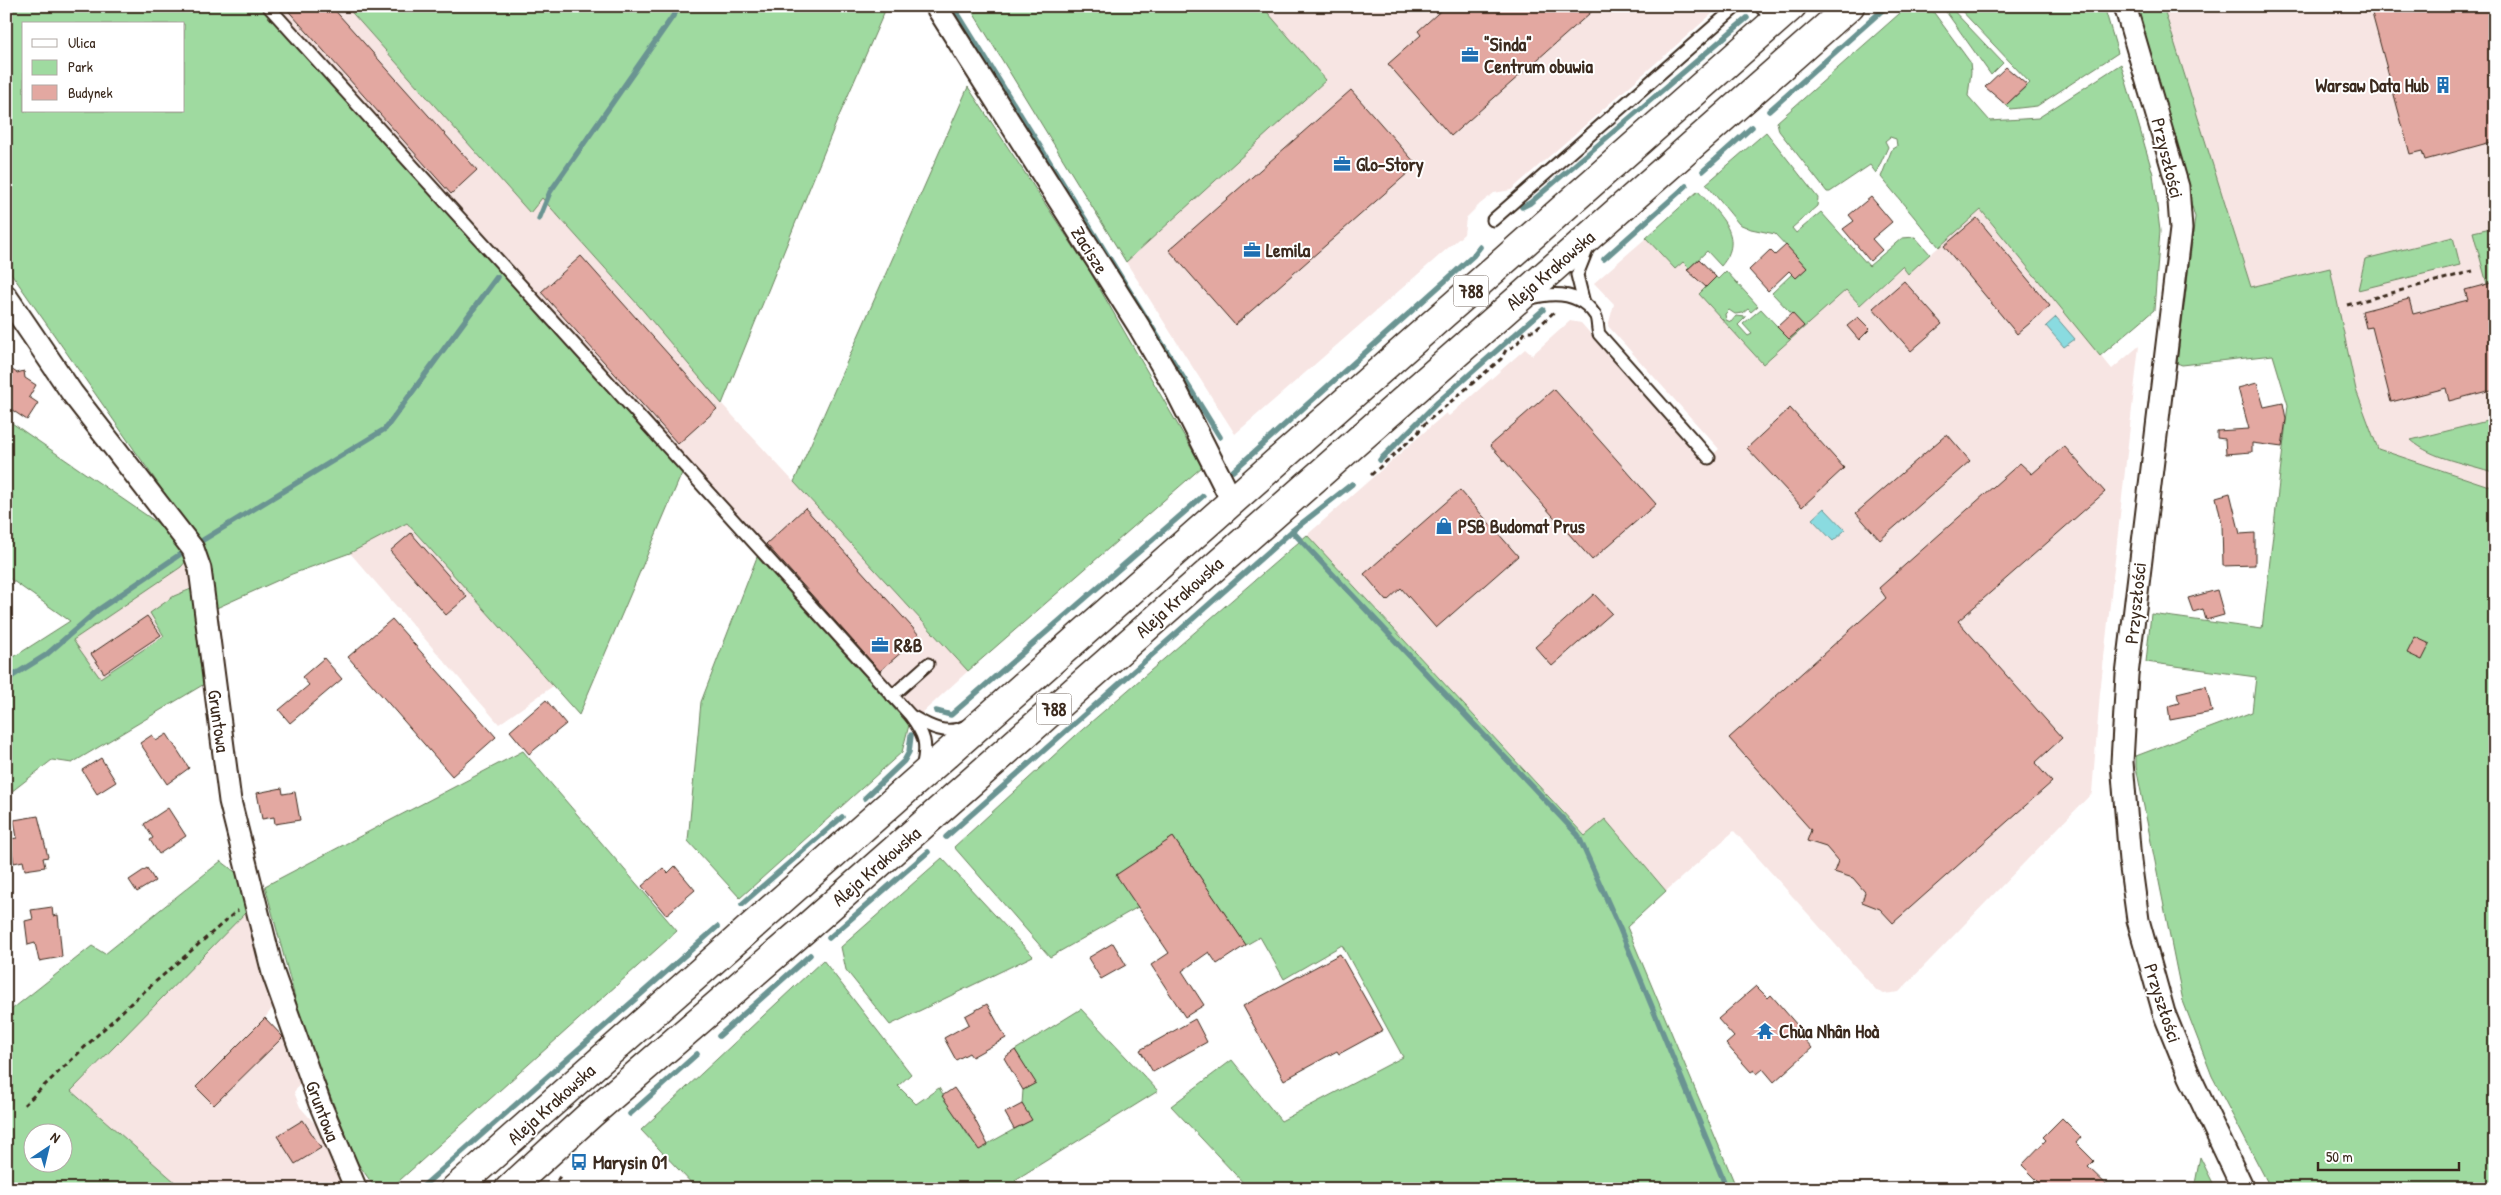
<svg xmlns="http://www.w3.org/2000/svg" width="2501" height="1195" viewBox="0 0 2501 1195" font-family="'Patrick Hand',sans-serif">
	<rect width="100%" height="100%" fill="#fff"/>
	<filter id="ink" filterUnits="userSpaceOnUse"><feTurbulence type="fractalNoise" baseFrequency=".02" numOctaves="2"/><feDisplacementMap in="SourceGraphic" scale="10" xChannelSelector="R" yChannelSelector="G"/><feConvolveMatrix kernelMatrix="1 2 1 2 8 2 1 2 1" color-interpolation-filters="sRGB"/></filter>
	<g filter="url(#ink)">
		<!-- built -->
		<g fill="#f7e5e3">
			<polygon points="264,6 346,6 530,213 541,197 640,307 722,404 968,671 909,725"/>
			<polygon points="1262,6 1721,6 1511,190 1494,193 1480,204 1466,218 1464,234 1235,434 1126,262 1326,80"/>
			<polygon points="2163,6 2495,6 2495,1189 2271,1189 2212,1076 2183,1001 2136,767 2136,756 2252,712 2288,405"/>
			<polygon points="1981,210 2112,369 2139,346 2100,693 2092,793 1899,992 1884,994 1877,991 1734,831 1666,891 1605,820 1586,836 1307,535 1446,413 1449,416 1525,349 1532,355 1570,321 1581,323 1704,463 1719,449 1608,326 1614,304 1594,283 1646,238 1675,269 1683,262 1689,268 1688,270 1706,287 1699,294 1763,364 1846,290 1860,305 1903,266 1908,274"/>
			<polygon points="407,523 553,686 499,724 350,553"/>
			<polygon points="187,560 197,585 174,596 151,613 164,636 100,679 73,640 181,567"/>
			<polygon points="250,908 276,1003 265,1018 283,1036 303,1080 294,1092 300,1107 324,1134 347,1189 183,1189 71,1091"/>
		</g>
		<!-- green -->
		<g fill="#9fdaa0" stroke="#6d825f" fill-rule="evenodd">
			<path d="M 6,6 L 264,6 L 682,473 L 579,715 L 407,523 L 350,553 L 292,574 L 212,610 L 198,541 L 6,266 ZM 24,24 L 184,24 L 184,111 L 24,111 Z"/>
			<polygon points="346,6 887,6 836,123 722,404 640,307 542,198 530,213"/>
			<polygon points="969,6 1262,6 1326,80 1126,262"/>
			<polygon points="1908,6 1929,6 1970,62 1971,72 1968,96 1990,121 2038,118 2121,64 2153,174 2160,231 2154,310 2100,356 1981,210 1939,247 1881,177 1892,149 1897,146 1896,139 1890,137 1885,141 1888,147 1876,173 1870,165 1830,192 1827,192 1779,131 1777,122"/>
			<polygon points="1942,6 1949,6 2003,63 1991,75"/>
			<polygon points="1957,6 2104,6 2118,53 2037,106 2010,109 2006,105 2030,83"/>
			<polygon points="2137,6 2163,6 2251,287 2330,268 2356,390 2378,449 2495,488 2495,1189 2271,1189 2212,1076 2183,1001 2136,767 2136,756 2252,712 2256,677 2146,662 2151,614 2262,629 2288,405 2273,355 2182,365 2177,363 2195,217"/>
			<polygon points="968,87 1089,270 1202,467 968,671 794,482"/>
			<polygon points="1766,132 1818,198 1817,206 1792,228 1796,233 1821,212 1869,266 1902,238 1915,237 1930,254 1908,274 1902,266 1860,305 1846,290 1763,364 1699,294 1716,277 1718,279 1726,271 1758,306 1751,312 1748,309 1743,313 1735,314 1729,310 1725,314 1726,320 1731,322 1736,316 1746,317 1738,325 1748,336 1752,334 1743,324 1761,309 1789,339 1803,326 1772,293 1792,274 1796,278 1807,268 1775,234 1751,229 1739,224 1706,184"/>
			<path d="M 1698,191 C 1717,213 1747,236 1721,266 L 1707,251 L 1689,268 L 1683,262 L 1675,269 L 1646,238 Z"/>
			<polygon points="2495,227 2495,282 2487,284 2473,232"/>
			<polygon points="2453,237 2460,265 2358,290 2365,259"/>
			<polygon points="6,419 165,528 181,545 187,560 181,567 73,640 100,678 164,636 150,613 174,596 191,589 202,615 206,683 72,763 52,760 6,796 6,662 70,621 6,576"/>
			<path d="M 2495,419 L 2495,473 C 2468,463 2433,460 2411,440 Z"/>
			<polygon points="1307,535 1585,836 1605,819 1666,891 1627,927 1737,1189 1249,1189 1171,1106 1232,1060 1281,1121 1403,1057 1342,945 1284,979 1260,937 1246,945 1173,837 1145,857 1138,907 1050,957 954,847 1075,736"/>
			<polygon points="757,557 909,725 902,752 740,898 688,841 701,702"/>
			<polygon points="523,751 677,931 390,1189 376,1189 357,1162 304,1031 265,886"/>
			<polygon points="942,858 1033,956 890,1025 846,970 841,947"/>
			<path d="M 221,861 L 239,875 L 250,908 L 71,1091 L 183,1189 L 6,1189 L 6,1014 L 92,946 L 105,954 ZM 32,1132 L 62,1132 L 62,1162 L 32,1162 Z"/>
			<polygon points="823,960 911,1074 898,1086 916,1104 939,1088 969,1137 982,1147 1031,1120 1022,1104 1023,1090 1035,1083 1015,1050 1081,1009 1158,1091 1015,1180 1023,1189 697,1189 641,1130"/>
			<polygon points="2200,1157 2216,1189 2194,1189"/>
		</g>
		<!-- water -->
		<g fill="#8adbe0" stroke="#6a9492">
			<polygon points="2056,317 2075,339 2064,347 2046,326"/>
			<polygon points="1824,508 1845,530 1833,541 1812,519"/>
		</g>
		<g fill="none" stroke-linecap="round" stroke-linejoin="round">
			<!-- stream -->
			<g stroke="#6a9492" stroke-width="5.5">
				<polyline points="953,6 1220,437"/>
				<polyline points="1769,111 1887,6"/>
				<polyline points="1703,171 1752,127"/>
				<polyline points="1522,207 1530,203 1747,18"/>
				<polyline points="539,219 550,192 680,6"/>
				<polyline points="1604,259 1686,186"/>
				<polyline points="1380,460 1438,402 1543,310"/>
				<polyline points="1233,471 1473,256 1480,247"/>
				<polyline points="1292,531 1578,835 1620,929 1727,1189"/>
				<polyline points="203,540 385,429 497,277"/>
				<polyline points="6,680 46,655 98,610 179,555"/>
				<polyline points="936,711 951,715 1203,496"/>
				<polyline points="865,798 904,761 909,752 911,735"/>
				<polyline points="946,837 1292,531 1352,484"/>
				<polyline points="742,904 842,817"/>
				<polyline points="829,938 928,852"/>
				<polyline points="719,1036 810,955"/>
				<polyline points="630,1114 697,1054"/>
				<polyline points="420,1189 717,927"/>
			</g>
		</g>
		<!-- building -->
		<g fill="#e3a8a1" stroke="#3b2a1e">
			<polygon points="284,6 331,6 477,170 451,194"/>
			<polygon points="1446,6 1598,6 1451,136 1388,64 1421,35 1418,31"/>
			<polygon points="2370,6 2495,6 2495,141 2425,160 2422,151 2410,154"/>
			<polygon points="2006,67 2027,85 2006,105 1985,87"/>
			<polygon points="1351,90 1417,165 1235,325 1169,250"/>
			<polygon points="1871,197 1892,222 1872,239 1882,250 1870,261 1843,229 1854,221 1849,215"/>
			<polygon points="1977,218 2050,306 2017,334 1944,246"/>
			<polygon points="1786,245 1807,268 1796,278 1789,271 1768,291 1749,270 1770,250 1775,255"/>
			<polygon points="581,256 717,409 678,444 541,292"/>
			<polygon points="1699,259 1716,277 1706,287 1687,270"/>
			<polygon points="1904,281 1942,324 1911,351 1873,308"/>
			<polygon points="2495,282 2495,389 2449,401 2446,388 2391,402 2372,327 2366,328 2362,311 2409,299 2413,314 2468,300 2465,290"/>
			<polygon points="1792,313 1804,326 1789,339 1777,327"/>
			<polygon points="1858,317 1870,329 1859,340 1847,326"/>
			<polygon points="6,366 17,373 24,371 25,378 36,385 29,397 38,403 27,420 6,406"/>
			<polygon points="2257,383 2264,407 2283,403 2286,419 2282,447 2252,443 2252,452 2226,454 2225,439 2217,438 2217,431 2249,429 2238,388"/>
			<polygon points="1554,389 1656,504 1592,560 1490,445"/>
			<polygon points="1790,408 1844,468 1802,507 1747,448"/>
			<polygon points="1947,434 1970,461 1880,540 1856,513"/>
			<polygon points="2064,446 2105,492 1958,621 2062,738 2035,763 2052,782 1893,923 1880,909 1862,902 1865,892 1853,878 1834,872 1838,861 1826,847 1807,841 1811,830 1729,738 1886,598 1879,588 2020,463 2032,474"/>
			<polygon points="1460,490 1518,556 1436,628 1401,588 1387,601 1364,574"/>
			<polygon points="2230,493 2240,534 2255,533 2255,565 2223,566 2222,524 2216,497"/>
			<polygon points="805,508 920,636 880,671 766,544"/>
			<polygon points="411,533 467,597 446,615 390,551"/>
			<polygon points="2217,590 2224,615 2206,620 2203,609 2193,612 2188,598"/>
			<polygon points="1594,594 1612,613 1552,666 1535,647"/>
			<polygon points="147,616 161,635 104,673 91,654"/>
			<polygon points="392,619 496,737 452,776 348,657"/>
			<polygon points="2415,637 2430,644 2422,660 2407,653"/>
			<polygon points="324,658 342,679 290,723 279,710 309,685 302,677"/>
			<polygon points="2206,686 2212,712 2170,720 2168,706 2179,703 2177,693"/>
			<polygon points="546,700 566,724 529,754 510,731"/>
			<polygon points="167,734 189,768 167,784 140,743 152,735 156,741"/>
			<polygon points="101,758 116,782 97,794 82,770"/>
			<polygon points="282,788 283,794 295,792 300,820 275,824 274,817 262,819 257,793"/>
			<polygon points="168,808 186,836 159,854 150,840 153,838 144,824"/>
			<polygon points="38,816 48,857 43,858 45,867 25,870 23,861 14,863 10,839 17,838 14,820"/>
			<polygon points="1173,837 1246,945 1217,964 1209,952 1182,971 1204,1005 1185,1017 1151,965 1169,953 1116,875"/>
			<polygon points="675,866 695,890 666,915 642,886 663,868 668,873"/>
			<polygon points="147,868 155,881 137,892 129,880"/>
			<polygon points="52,907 53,916 58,915 62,957 39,961 35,943 28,945 25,921 33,919 31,910"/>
			<polygon points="1113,943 1126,965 1101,979 1088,958"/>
			<polygon points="1340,954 1383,1030 1339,1054 1337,1051 1284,1080 1243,1006"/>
			<polygon points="1756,986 1768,998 1771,995 1804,1033 1801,1035 1812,1048 1774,1082 1763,1069 1757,1074 1754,1070 1751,1072 1726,1044 1734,1037 1718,1019"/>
			<polygon points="987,1004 1006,1038 972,1057 969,1053 956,1060 944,1038 969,1024 965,1016"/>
			<polygon points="265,1018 283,1037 214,1105 196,1087"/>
			<polygon points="1195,1019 1207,1042 1153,1072 1140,1050"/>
			<polygon points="1015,1050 1036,1083 1023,1090 1004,1058"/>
			<polygon points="954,1088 972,1114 988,1145 979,1150 942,1096"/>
			<polygon points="1022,1104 1032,1120 1014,1129 1005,1113"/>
			<polygon points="2062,1118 2081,1137 2076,1143 2094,1161 2088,1167 2111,1189 2046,1189 2022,1165 2046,1140 2043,1137"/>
			<polygon points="303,1120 321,1148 295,1164 277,1136"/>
		</g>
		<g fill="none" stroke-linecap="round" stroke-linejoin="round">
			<!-- lane casing -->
			<g stroke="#3b2a1e" stroke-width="15">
				<g id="lane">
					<path d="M 268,6 L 910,715 C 925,735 928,744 922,768"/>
					<polyline points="1760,6 1774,22"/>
					<polyline points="1493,220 1737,6"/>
					<path d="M 1528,299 C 1552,292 1579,291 1595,315 C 1598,319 1597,328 1599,334 L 1709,458"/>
					<polyline points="1584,303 1577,275 1587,250"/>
					<polyline points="892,696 928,664"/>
					<path d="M 913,717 C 930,727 947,736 966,726"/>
				</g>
			</g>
			<!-- street casing -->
			<g stroke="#3b2a1e" stroke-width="25">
				<g id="street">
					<polyline points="936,6 1138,325 1175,388 1232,501"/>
					<polyline points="2125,6 2178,187 2181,229 2127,675 2122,762 2130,861 2138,920 2164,1013 2190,1077 2243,1189"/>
					<polyline points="6,296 72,393 193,549 200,569 230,801 273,973 320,1104 356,1189"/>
				</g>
			</g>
			<!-- primary casing -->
			<g stroke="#3b2a1e" stroke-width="31">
				<g id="primary">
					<polyline points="455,1189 1792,6"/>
					<polyline points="509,1189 591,1114 806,928 1850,6"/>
				</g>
			</g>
			<!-- path -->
			<g stroke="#3b2a1e" stroke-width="3" stroke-dasharray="5 4" stroke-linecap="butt">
				<polyline points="2347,305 2473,271"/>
				<path d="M 1371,475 L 1418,433 L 1421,427 L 1501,359 L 1506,350 C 1517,346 1519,341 1526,331 L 1534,331 L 1556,310"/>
				<polyline points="24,1105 130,1004 238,910"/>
				<polyline points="553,1189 561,1174"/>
			</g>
			<!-- lane -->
			<use href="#lane" stroke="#fff" stroke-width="11"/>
			<!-- street -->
			<use href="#street" stroke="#fff" stroke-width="21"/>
			<!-- primary -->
			<use href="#primary" stroke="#fff" stroke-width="28"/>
		</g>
	</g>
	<!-- icons -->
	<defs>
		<g id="office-bare" transform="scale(1.35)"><path d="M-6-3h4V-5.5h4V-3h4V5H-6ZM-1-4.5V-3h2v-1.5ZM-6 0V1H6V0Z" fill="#1f6fb2" stroke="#fff" stroke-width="2.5" paint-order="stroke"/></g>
		<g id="building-bare" transform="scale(1.35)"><path d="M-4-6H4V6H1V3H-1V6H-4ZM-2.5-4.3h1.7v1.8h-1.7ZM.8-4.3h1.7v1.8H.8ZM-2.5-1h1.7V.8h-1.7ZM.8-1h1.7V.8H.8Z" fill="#1f6fb2" stroke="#fff" stroke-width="2.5" paint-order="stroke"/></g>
		<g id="shop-bare" transform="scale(1.35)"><path d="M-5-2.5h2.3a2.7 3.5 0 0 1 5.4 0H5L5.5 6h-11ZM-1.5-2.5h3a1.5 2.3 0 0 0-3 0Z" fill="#1f6fb2" stroke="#fff" stroke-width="2.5" paint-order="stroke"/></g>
		<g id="temple-bare" transform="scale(1.35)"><path d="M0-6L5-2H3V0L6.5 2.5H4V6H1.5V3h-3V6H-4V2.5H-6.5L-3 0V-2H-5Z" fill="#1f6fb2" stroke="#fff" stroke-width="2.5" paint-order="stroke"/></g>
		<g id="bus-bare" transform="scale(1.35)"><path d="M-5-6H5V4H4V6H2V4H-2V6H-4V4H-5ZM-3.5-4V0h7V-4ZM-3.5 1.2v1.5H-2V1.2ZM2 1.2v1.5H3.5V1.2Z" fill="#1f6fb2" stroke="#fff" stroke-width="2.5" paint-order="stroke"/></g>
	</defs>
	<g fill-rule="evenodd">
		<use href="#office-bare" x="1470" y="55"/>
		<use href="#building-bare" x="2443" y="85"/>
		<use href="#office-bare" x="1342" y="164"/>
		<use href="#office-bare" x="1252" y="250"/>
		<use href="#shop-bare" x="1444" y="526"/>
		<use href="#office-bare" x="880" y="645"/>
		<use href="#temple-bare" x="1765" y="1031"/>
		<use href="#bus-bare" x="579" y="1162"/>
	</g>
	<g text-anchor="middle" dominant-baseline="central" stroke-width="4" stroke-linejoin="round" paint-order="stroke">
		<!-- shield labels -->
		<g fill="#fff" stroke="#766a62" stroke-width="1">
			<rect x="1453.5" y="275.5" width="35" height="31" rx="4"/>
			<rect x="1036.5" y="693.5" width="35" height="31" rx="4"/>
		</g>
		<g font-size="18" font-weight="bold" fill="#3b2a1e">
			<text x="1471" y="291">788</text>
			<text x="1054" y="709">788</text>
		</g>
		<!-- poi labels -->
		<g font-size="19" font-weight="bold" fill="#3b2a1e" stroke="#fff" text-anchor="start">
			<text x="1484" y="44">"Sinda"<tspan x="1484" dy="22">Centrum obuwia</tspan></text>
			<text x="2429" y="85" text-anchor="end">Warsaw Data Hub</text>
			<text x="1356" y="164">Glo-Story</text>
			<text x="1266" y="250">Lemila</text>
			<text x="1458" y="526">PSB Budomat Prus</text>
			<text x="894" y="645">R&amp;B</text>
			<text x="1779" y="1031">Chùa Nhân Hoà</text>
			<text x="593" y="1162">Marysin 01</text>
		</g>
		<!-- street labels -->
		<g font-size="19" fill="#3b2a1e" stroke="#fff">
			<text transform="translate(2168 158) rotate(76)">Przyszłości</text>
			<text transform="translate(1090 250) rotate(58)">Zacisze</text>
			<text transform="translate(1550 270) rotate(-41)">Aleja Krakowska</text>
			<text transform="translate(1179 597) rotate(-42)">Aleja Krakowska</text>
			<text transform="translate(2135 603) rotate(-84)">Przyszłości</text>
			<text transform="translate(219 721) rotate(82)">Gruntowa</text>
			<text transform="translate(876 866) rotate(-41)">Aleja Krakowska</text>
			<text transform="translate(2163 1003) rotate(72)">Przyszłości</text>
			<text transform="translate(551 1104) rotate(-42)">Aleja Krakowska</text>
			<text transform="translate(323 1111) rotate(69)">Gruntowa</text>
		</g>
	</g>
	<!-- margin -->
	<rect width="2501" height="1195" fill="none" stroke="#fff" stroke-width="25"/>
	<rect x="12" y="12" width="2476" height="1170" fill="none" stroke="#3b2a1e" stroke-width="2" filter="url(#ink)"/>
	<!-- legend -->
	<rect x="22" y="22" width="162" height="90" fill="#ffffff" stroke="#b1aaa5"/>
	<rect x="32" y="39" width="25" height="8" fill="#ffffff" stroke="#b1aaa5"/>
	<text x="68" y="48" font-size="15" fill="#3b2a1e">Ulica</text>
	<rect x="32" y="60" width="25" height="15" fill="#9fdaa0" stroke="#b1aaa5"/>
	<text x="68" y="72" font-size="15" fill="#3b2a1e">Park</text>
	<rect x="32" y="85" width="25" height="15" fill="#e3a8a1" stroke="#b1aaa5"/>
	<text x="68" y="98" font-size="15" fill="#3b2a1e">Budynek</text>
	<!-- north arrow -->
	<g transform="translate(48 1148) rotate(35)"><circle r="24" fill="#ffffff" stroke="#b1aaa5"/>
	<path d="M0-4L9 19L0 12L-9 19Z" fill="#1f6fb2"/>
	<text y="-8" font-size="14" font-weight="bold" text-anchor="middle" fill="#3b2a1e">N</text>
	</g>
	<!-- scale -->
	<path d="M2318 1162v8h141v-8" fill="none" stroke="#3b2a1e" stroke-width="2.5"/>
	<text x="2326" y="1162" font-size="15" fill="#3b2a1e" stroke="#ffffff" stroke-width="4" paint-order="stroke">50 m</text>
</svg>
